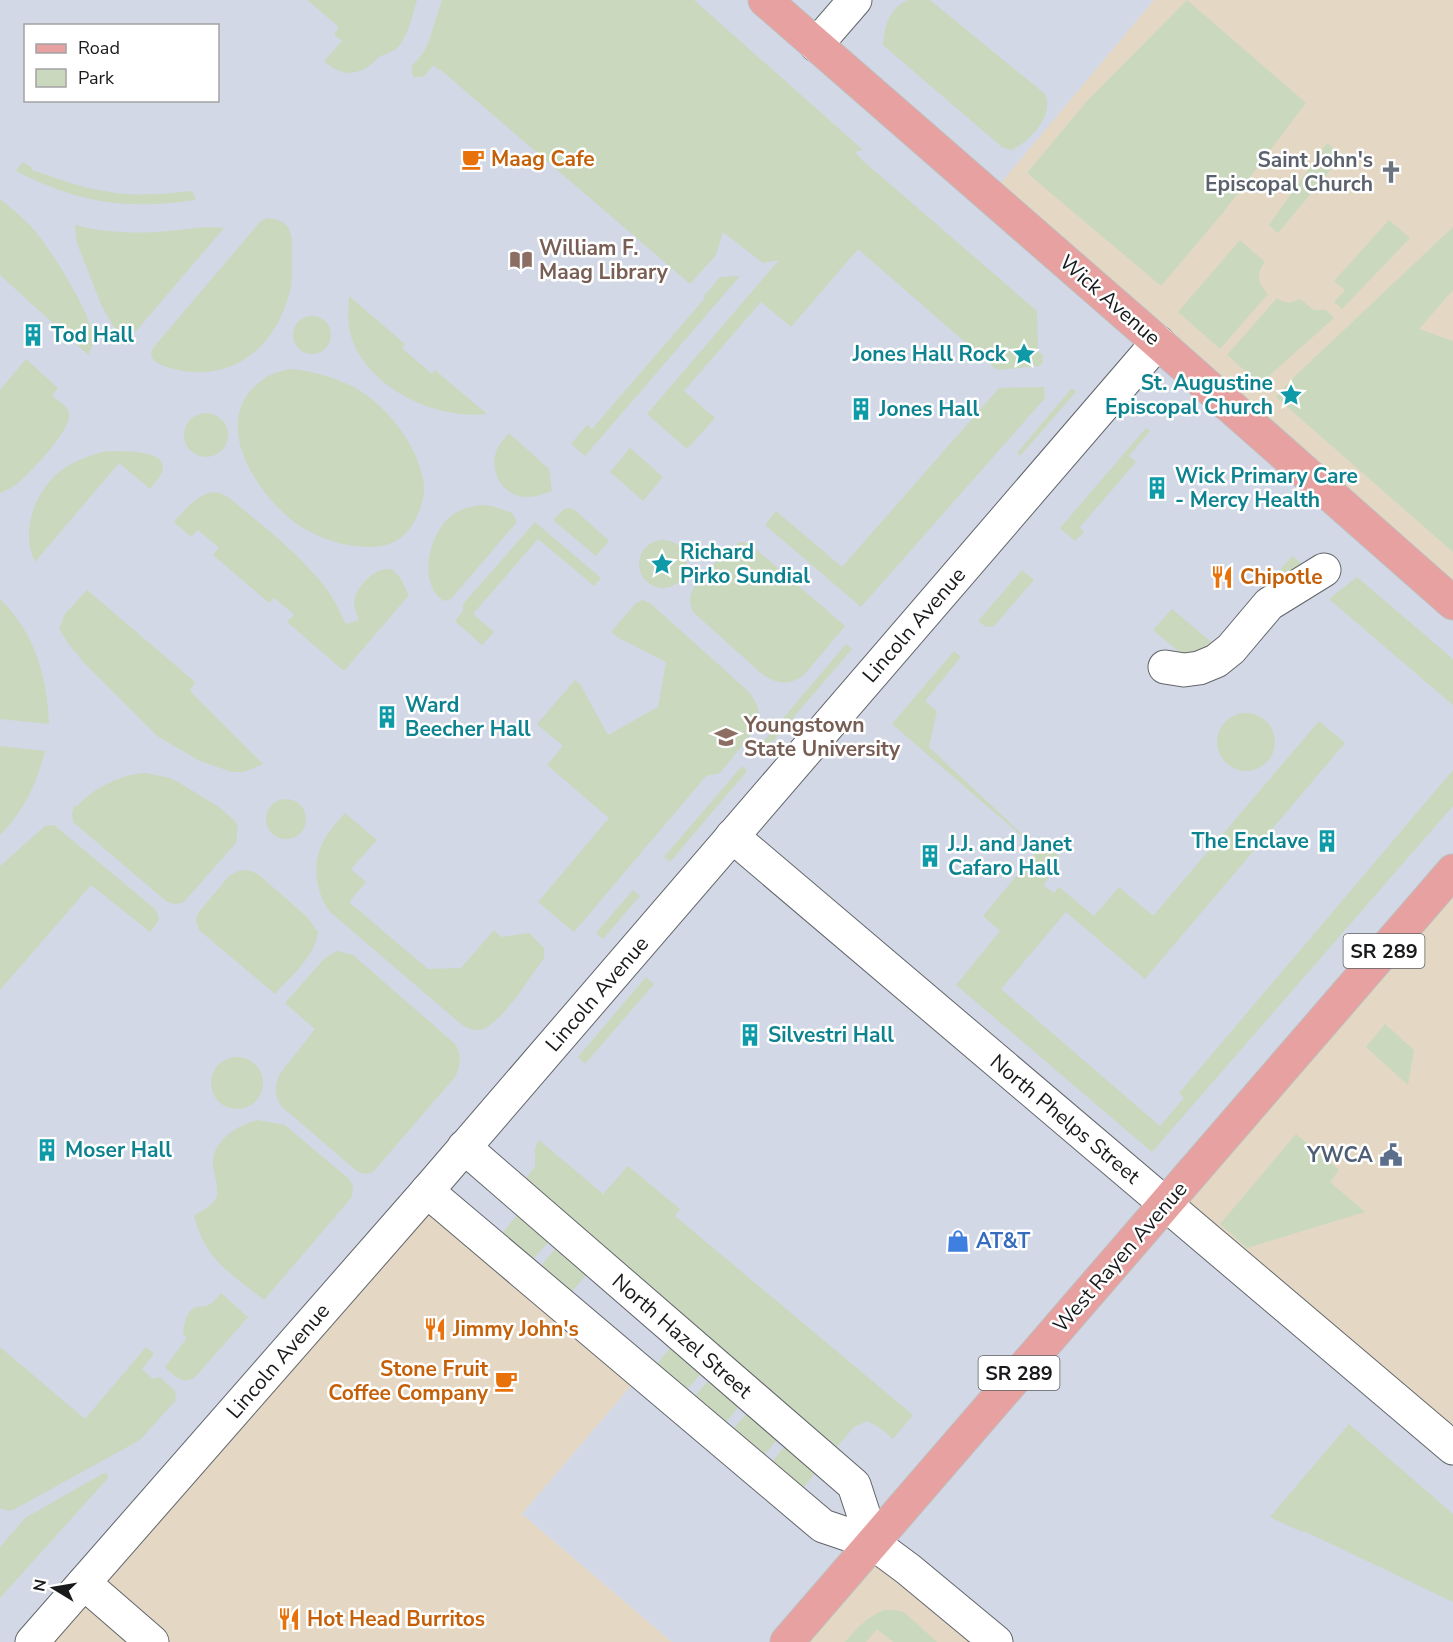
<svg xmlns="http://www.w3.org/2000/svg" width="1453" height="1642" viewBox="0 0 1453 1642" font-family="'Nunito Sans',sans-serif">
	<rect width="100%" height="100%" fill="#e0e3ea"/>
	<!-- commercial -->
	<g fill="#e4d8c4">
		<polygon points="1154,0 1453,0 1453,603 989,195"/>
		<polygon points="1453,871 1453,1448 1165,1204"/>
		<polygon points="427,1191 642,1373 522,1514 672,1642 32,1642"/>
		<polygon points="873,1543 996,1642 787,1642"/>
	</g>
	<!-- built -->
	<path fill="#d2d8e5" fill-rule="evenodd" d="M 0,0 L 1154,0 L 990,196 L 1453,603 L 1453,871 L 1165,1204 L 1453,1448 L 1453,1642 L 993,1642 L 874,1543 L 788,1642 L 672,1642 L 522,1514 L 642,1373 L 427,1191 L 32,1642 L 0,1642 ZM 26,26 L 218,26 L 218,100 L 26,100 Z"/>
	<!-- green -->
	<g fill="#cad8be">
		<path d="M 307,0 L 417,0 C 413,13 410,28 403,40 C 396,52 392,51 381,56 C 376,58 372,65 366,68 C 350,77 337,73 324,61 L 342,41 L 334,34 L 339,27 Z"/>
		<polygon points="442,0 694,0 863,150 855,152 862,160 1037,311 1038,352 1043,355 1043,363 1039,366 997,370 858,249 791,327 761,302 684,391 715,418 687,449 647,414 779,260 763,263 723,232 716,255 690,284 442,71 433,66 423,77 414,77 412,74 412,66 423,53 429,41"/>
		<path d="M 908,0 L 930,0 L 1045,94 C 1055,115 1029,143 1011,150 L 1002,147 L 883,45 C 884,27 889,8 908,0 Z"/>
		<polygon points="1187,0 1306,103 1222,214 1161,286 1027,173 1087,101"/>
		<polygon points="1327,143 1342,156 1278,233 1269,225"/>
		<path d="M 23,162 L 32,168 L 32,170 C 55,178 79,187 104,191 C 132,197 163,194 192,191 L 196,200 C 125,210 79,203 16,171 Z"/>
		<path d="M 0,199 C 12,209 25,219 35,231 C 51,250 95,318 93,342 C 93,346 90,351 88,355 L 0,275 Z"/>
		<path d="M 267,218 C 290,220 293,232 292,253 C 292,267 293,281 289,295 C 274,349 231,383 174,369 C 163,366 146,362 153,348 L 260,222 Z"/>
		<polygon points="1389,220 1410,238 1342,309 1334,302 1345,290 1334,281"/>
		<path d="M 75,225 C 106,233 136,234 168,231 C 188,230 203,225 224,228 L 137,330 L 132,333 L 121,332 L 114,327 L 102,307 L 77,243 Z"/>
		<polygon points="1453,227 1453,290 1419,329 1453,341 1453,552 1276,397 1292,379"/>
		<path d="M 1240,240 L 1265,262 C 1256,274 1257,283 1268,294 L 1220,349 L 1178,312 Z"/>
		<polygon points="740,276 585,456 571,444 587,425 592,429 705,298 704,296 720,277"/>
		<path d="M 349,296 L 405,344 L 402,348 L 432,374 L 435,370 L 487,414 C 437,420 372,390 353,342 C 347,327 348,312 349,296 Z"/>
		<path d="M 1277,298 C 1285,304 1292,303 1300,299 L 1314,310 L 1326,310 L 1334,318 L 1260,384 L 1227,355 Z"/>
		<circle cx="312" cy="335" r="19"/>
		<path d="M 26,359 L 58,388 L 52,396 C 57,400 67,406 69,412 C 74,428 29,474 17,484 C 12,487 6,491 0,493 L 0,390 Z"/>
		<path d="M 293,369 C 315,372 338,378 357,389 C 387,406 417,445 423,479 C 426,491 422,507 416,518 C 410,532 398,543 382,546 C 354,550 324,541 300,526 C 262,501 212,430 253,388 C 265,376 276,371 293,369 Z"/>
		<polygon points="1044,387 1045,398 861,607 765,525 776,511 842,567 999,388"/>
		<polygon points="1072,388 1076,392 1020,456 1017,453"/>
		<circle cx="206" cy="435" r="22"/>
		<polygon points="1146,428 1150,431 1129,456 1136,462 1080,527 1084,532 1075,541 1060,528"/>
		<path d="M 509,433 L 549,469 L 552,491 C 545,493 537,497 529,497 C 505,498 489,475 496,452 C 498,445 504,439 509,433 Z"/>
		<polygon points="630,448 663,477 643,501 610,472"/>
		<path d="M 106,451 C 118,451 165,449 163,468 C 162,476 154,483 150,489 L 119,463 L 35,562 C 19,529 37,486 66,467 C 79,459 92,455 106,451 Z"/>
		<path d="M 212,492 L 220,493 L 228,497 C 262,525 298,553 325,587 C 334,598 340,612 346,624 L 359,620 C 357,614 354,608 354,602 C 355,587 379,562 394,571 C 401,576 405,588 409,595 L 344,671 L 287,622 L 294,614 L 274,598 L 269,603 L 213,555 L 219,548 L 198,530 L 191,537 L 174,522 C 184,510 196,496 212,492 Z"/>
		<path d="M 481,505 L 492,506 L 512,513 L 516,520 L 516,523 L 451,599 L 444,601 C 417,584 429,534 450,517 C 458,509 470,507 481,505 Z"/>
		<polygon points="569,508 575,510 609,541 596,556 553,520 564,509"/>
		<polygon points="535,522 601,578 594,586 538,539 473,614 494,632 482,645 455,621 463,611 463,604"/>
		<circle cx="663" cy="564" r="24"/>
		<path d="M 740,542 L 749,543 L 845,626 L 804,675 C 790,686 776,684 762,674 L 693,612 C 690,606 689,600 691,593 C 695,582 729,547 740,542 Z"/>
		<polygon points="1292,556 1305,566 1271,584 1256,586 1267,574 1272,579"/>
		<polygon points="1022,570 1034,580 994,626 986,627 978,621"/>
		<polygon points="1357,577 1453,659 1453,705 1329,599"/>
		<polygon points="87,590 195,682 190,691 263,764 244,772 232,772 200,761 157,736 85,664 67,642 59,629 65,614"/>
		<path d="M 0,599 C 35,633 47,677 49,724 L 0,719 Z"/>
		<path d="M 643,600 L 650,603 L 747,690 C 757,701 761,711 758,726 L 720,773 L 706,776 L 574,932 L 538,902 L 609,818 L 547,765 L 563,746 L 537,724 L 575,680 L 580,684 L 608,735 L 658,707 L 666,662 L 617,637 L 611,632 L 636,603 Z"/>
		<polygon points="1172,609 1216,646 1184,656 1153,630"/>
		<polygon points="846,644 852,649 768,747 763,742"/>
		<polygon points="954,651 961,657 925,701 937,711 929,747 1038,849 1044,844 1059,856 1044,886 1054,893 1059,887 1094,916 1119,887 1153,916 1319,721 1345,743 1145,979 1066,912 1001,989 1160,1126 1184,1098 1179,1093 1453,770 1453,806 1152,1152 956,985 1000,931 983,916 1038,850 892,724"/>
		<circle cx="1246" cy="742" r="29"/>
		<path d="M 0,746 L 45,751 C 36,785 25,809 0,835 Z"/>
		<polygon points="742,766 747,771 670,862 664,857"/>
		<path d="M 146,773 L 170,778 L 178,782 L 219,807 L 235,821 L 238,827 L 236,843 L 183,903 L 173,904 L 166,901 L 73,822 L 72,813 L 74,806 L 77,806 C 94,788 121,774 146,773 Z"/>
		<circle cx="286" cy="819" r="20"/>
		<path d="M 345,813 L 377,840 L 351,869 L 366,882 L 349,902 L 428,969 L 461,968 L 494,930 L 501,937 L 529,933 L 544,948 L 544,958 L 541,962 C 529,979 502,1022 483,1029 C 475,1032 468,1028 461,1024 L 329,911 C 314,888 311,859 327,835 C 332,827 339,820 345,813 Z"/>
		<path d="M 54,825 L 155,909 C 162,920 157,923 150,932 L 91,885 L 0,990 L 0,866 L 45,826 Z"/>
		<path d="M 248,870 L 258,874 L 307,917 L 318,932 C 315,957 291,976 275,994 L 199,930 L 196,920 L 198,913 L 229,876 L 238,871 Z"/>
		<polygon points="633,890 640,896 603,939 596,933"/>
		<path d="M 337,951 L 353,955 L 454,1043 C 462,1053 461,1065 455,1077 L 373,1172 L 366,1174 L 358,1172 L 281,1106 C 274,1095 275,1086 279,1075 L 315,1029 L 285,1003 L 325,958 Z"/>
		<polygon points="646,977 654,984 585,1064 578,1057"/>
		<polygon points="1385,1024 1414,1050 1408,1085 1366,1047"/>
		<circle cx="237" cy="1083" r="26"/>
		<path d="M 258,1120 L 285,1125 L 349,1179 L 353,1186 L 352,1197 L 264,1300 C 244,1284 221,1269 207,1248 C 201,1238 197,1227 194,1216 C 200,1212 214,1204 216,1199 C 220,1189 213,1173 213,1162 C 213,1140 239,1124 258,1120 Z"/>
		<polygon points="1296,1134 1339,1170 1330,1182 1365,1212 1247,1248 1220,1224"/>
		<polygon points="539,1140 603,1194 628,1166 680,1209 675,1216 913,1415 893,1439 879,1427 867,1421 854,1427 836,1448 523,1182 535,1167 535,1148"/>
		<polygon points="517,1215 549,1241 531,1262 500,1236"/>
		<polygon points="556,1248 587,1274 569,1295 539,1268"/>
		<path d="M 221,1293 L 248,1317 L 196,1376 C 184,1387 174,1376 165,1367 L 187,1338 L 183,1334 C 184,1324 186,1311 196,1307 C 199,1306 203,1307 206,1306 C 213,1304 217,1298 221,1293 Z"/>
		<polygon points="672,1346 702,1372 685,1392 654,1367"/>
		<polygon points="0,1347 85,1419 146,1347 154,1354 142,1369 153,1379 160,1377 175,1391 176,1400 140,1440 13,1510 8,1511 0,1508"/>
		<polygon points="710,1379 740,1405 723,1426 692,1399"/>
		<polygon points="748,1412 779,1438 761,1458 730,1432"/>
		<polygon points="1349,1424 1453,1514 1453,1602 1304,1531 1302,1532 1270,1517"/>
		<polygon points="786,1445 817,1471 800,1492 769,1465"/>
		<polygon points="104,1473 108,1474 108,1478 0,1598 0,1547 25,1518"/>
		<path d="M 884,1610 L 894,1610 L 904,1612 L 937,1642 L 893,1642 L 877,1629 L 866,1642 L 845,1642 C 857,1628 867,1617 884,1610 Z"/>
	</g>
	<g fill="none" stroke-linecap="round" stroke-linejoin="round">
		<!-- minor casing -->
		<g stroke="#62656b" stroke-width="35">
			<g id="minor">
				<polyline points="816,45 855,0"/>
				<polyline points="1165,667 1184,670 1199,668 1216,661 1231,649 1269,604 1324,570"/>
				<polyline points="732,836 1453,1448"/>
				<polyline points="464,1147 854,1485 873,1543"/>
				<polyline points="427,1191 823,1526 873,1543 908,1569 996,1642"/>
				<polyline points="84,1583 152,1642"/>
				<polyline points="32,1642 427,1191 1158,342"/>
			</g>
		</g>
		<!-- major casing -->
		<g stroke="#bfbfbf" stroke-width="35">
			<g id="major">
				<polyline points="765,0 1146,332 1453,603"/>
				<polyline points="787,1642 1453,871"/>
			</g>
		</g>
		<!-- minor -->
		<use href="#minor" stroke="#fff" stroke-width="33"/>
		<!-- major -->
		<use href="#major" stroke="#e6a1a0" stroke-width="33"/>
	</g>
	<!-- icons -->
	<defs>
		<g id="cafe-bare" transform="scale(1.8)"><path d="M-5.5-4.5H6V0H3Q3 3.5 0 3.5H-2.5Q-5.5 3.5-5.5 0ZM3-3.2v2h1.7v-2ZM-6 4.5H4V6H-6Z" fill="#e8710a" stroke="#fff" stroke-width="2.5" paint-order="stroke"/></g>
		<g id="church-bare" transform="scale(1.8)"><path d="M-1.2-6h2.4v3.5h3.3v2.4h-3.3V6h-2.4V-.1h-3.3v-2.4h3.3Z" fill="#6b7280" stroke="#fff" stroke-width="2.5" paint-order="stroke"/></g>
		<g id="library-bare" transform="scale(1.8)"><path d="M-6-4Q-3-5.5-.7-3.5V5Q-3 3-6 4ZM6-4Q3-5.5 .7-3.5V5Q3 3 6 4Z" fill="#8d6e63" stroke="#fff" stroke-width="2.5" paint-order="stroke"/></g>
		<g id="building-bare" transform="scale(1.8)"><path d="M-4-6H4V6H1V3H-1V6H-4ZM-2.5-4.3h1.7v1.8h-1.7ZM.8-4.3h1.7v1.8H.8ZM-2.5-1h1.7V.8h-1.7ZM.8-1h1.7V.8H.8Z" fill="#0f9aa8" stroke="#fff" stroke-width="2.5" paint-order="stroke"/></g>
		<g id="sight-bare" transform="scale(1.8)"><path d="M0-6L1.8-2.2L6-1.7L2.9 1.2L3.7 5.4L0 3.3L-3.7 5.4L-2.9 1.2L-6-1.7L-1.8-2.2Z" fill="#0f9aa8" stroke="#fff" stroke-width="2.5" paint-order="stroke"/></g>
		<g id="restaurant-bare" transform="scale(1.8)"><path d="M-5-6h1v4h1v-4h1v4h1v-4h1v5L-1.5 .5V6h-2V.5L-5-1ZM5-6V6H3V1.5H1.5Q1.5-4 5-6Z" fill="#e8710a" stroke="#fff" stroke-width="2.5" paint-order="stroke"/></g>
		<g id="university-bare" transform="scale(1.8)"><path d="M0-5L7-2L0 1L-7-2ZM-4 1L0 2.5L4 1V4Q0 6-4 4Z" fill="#8d6e63" stroke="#fff" stroke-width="2.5" paint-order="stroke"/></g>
		<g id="civic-bare" transform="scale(1.8)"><path d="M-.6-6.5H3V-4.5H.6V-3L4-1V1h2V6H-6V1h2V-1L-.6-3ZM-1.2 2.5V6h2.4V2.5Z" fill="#5c6f8a" stroke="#fff" stroke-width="2.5" paint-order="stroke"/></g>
		<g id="shop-bare" transform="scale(1.8)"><path d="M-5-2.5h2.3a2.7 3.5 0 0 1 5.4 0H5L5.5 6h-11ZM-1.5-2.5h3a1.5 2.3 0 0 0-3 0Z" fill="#3f7fe0" stroke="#fff" stroke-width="2.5" paint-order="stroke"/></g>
	</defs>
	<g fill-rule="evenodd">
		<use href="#cafe-bare" x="473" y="159"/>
		<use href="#church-bare" x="1391" y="172"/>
		<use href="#library-bare" x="521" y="260"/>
		<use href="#building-bare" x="33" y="335"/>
		<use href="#sight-bare" x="1024" y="354"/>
		<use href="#sight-bare" x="1291" y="395"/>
		<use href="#building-bare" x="861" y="409"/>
		<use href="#building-bare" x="1157" y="488"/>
		<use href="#sight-bare" x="662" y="564"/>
		<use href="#restaurant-bare" x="1222" y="577"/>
		<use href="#building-bare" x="387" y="717"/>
		<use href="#university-bare" x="726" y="737"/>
		<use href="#building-bare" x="1327" y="841"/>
		<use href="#building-bare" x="930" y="856"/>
		<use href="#building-bare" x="750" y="1035"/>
		<use href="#building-bare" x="47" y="1150"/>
		<use href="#civic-bare" x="1391" y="1155"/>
		<use href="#shop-bare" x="958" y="1241"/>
		<use href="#restaurant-bare" x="435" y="1329"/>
		<use href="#cafe-bare" x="506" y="1381"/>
		<use href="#restaurant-bare" x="289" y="1619"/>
	</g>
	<g text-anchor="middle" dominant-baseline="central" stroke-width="5" stroke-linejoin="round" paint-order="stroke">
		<!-- shield labels -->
		<g fill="#fff" stroke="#5e5f60" stroke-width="1.5">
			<rect x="1343.5" y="934" width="81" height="34" rx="4.5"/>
			<rect x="978.5" y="1356" width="81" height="34" rx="4.5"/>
		</g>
		<g font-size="20" font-weight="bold" fill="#191a1c">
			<text x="1384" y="951">SR 289</text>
			<text x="1019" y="1373">SR 289</text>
		</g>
		<!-- food labels -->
		<g font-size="21" font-weight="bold" fill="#c56008" stroke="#fff" text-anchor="start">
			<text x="491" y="159">Maag Cafe</text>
			<text x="1240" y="577">Chipotle</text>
			<text x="453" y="1329">Jimmy John's</text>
			<text x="488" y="1369" text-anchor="end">Stone Fruit<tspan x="488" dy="24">Coffee Company</tspan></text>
			<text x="307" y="1619">Hot Head Burritos</text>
		</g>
		<!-- worship labels -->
		<g font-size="21" font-weight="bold" fill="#5b616d" stroke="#fff" text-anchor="end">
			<text x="1373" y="160">Saint John's<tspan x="1373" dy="24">Episcopal Church</tspan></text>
		</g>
		<!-- education labels -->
		<g font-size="21" font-weight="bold" fill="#785e54" stroke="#fff" text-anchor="start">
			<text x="539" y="248">William F.<tspan x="539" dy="24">Maag Library</tspan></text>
			<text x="744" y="725">Youngstown<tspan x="744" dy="24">State University</tspan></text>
		</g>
		<!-- street labels -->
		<g font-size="21" fill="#191a1c" stroke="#fff">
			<text transform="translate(1110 300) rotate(41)">Wick Avenue</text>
			<text transform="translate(914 625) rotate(-49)">Lincoln Avenue</text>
			<text transform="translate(597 994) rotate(-49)">Lincoln Avenue</text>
			<text transform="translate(1065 1119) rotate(40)">North Phelps Street</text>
			<text transform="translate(1120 1257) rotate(-49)">West Rayen Avenue</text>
			<text transform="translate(682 1336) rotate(41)">North Hazel Street</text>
			<text transform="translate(278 1361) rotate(-49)">Lincoln Avenue</text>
		</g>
		<!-- culture labels -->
		<g font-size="21" font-weight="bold" fill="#0d838f" stroke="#fff" text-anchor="start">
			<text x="51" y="335">Tod Hall</text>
			<text x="1006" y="354" text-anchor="end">Jones Hall Rock</text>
			<text x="1273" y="383" text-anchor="end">St. Augustine<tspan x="1273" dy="24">Episcopal Church</tspan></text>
			<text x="879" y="409">Jones Hall</text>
			<text x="1175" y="476">Wick Primary Care<tspan x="1175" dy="24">- Mercy Health</tspan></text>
			<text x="680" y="552">Richard<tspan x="680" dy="24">Pirko Sundial</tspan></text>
			<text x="405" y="705">Ward<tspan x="405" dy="24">Beecher Hall</tspan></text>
			<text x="1309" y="841" text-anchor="end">The Enclave</text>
			<text x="948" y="844">J.J. and Janet<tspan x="948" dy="24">Cafaro Hall</tspan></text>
			<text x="768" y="1035">Silvestri Hall</text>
			<text x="65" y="1150">Moser Hall</text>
		</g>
		<!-- service labels -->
		<g font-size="21" font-weight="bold" fill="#4e5e75" stroke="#fff" text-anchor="end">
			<text x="1373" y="1155">YWCA</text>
		</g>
		<!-- shop labels -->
		<g font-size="21" font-weight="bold" fill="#366cbe" stroke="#fff" text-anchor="start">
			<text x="976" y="1241">AT&amp;T</text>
		</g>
	</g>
	<!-- legend -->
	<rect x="24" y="24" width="195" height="78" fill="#ffffff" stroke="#a3a3a4" stroke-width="1.5"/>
	<rect x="36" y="44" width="30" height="9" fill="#e6a1a0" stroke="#a3a3a4" stroke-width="1.5"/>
	<text x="78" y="54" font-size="18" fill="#191a1c">Road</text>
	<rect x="36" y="69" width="30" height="18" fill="#cad8be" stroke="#a3a3a4" stroke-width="1.5"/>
	<text x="78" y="84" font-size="18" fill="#191a1c">Park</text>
	<!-- north arrow -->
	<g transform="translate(54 1588) rotate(281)" stroke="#ffffff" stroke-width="4.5" paint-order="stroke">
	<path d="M0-4.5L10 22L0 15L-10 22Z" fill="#191a1c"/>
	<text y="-9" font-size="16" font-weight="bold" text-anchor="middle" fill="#191a1c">N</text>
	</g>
</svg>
